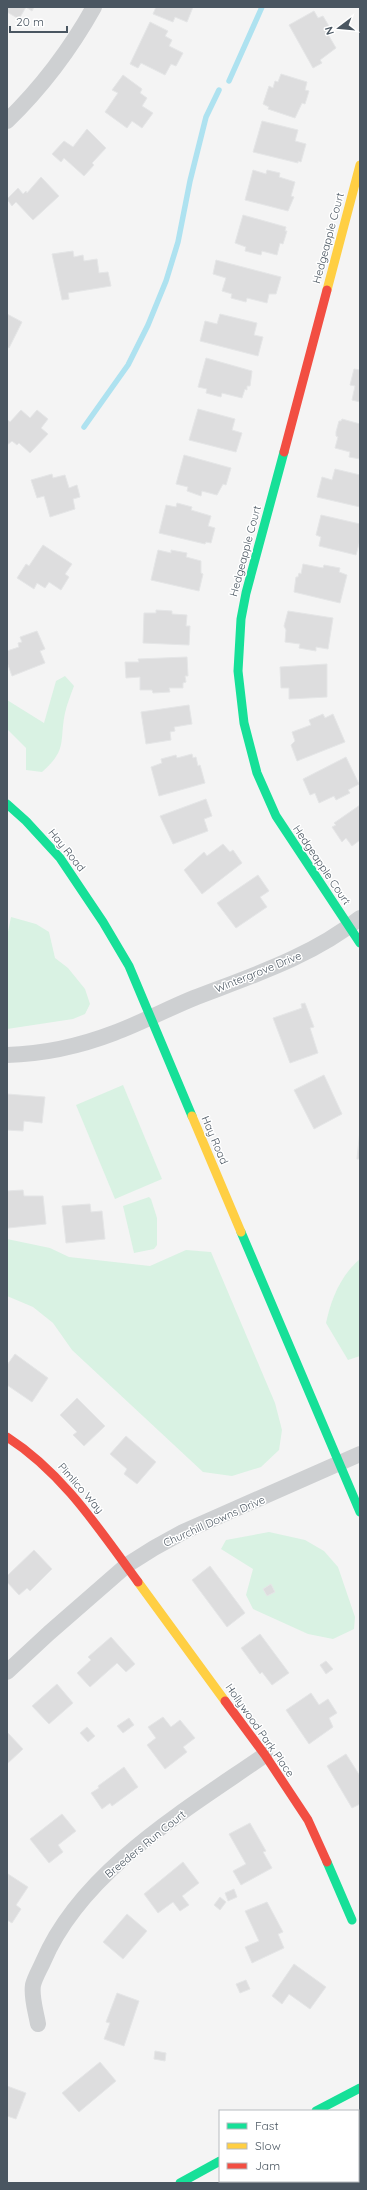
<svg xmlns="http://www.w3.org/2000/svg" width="367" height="2190" viewBox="0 0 367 2190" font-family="Quicksand,sans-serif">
	<rect width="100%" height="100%" fill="#f4f4f4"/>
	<!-- green -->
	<g fill="#d9f2e3">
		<path d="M 65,676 L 74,686 C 71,694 67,704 65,713 C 59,742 68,749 42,772 L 26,770 L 26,748 L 7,729 L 7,700 L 44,723 L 56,681 Z"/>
		<polygon points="11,917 36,924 49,932 55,958 68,968 85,989 90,1004 85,1014 73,1019 7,1029 7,937"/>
		<polygon points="123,1085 162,1179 115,1199 76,1105"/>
		<polygon points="149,1197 151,1199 157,1218 157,1245 154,1249 134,1253 123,1206"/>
		<polygon points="7,1239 50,1248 69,1257 150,1266 186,1250 211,1252 275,1403 282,1430 279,1450 261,1467 232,1476 203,1472 72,1350 53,1323 33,1307 7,1296"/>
		<path d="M 360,1259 L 360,1356 L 348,1360 L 326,1323 C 331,1299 341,1275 360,1259 Z"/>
		<polygon points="269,1532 305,1540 324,1551 338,1567 355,1617 354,1629 333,1639 308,1634 253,1609 246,1595 253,1569 221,1549 226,1540"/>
	</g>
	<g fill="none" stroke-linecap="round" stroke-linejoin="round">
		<!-- stream -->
		<g stroke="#aee2f0" stroke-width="5.5">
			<polyline points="229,81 262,7"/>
			<polyline points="84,427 128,365 148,325 166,281 178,242 190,181 206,117 219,90"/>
		</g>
	</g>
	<!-- building -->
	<g fill="#ddddde" stroke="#e5e6e7">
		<polygon points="7,7 34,7 32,11 26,7 19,19 7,12"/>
		<polygon points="156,7 193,7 187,22 175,17 173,22 153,14"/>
		<polygon points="314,11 318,18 323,16 330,28 326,31 336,48 320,60 322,63 313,68 289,25"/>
		<polygon points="150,22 168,31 165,36 172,40 169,46 183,53 176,66 171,64 165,75 141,63 138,68 130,64"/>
		<polygon points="281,74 307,82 305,90 309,91 305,104 302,103 295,118 268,109 269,107 263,104 269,86 273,88 275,81 278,82"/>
		<polygon points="123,75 142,89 140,93 147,98 142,106 153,113 142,128 132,121 127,128 105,112 118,93 112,90"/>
		<polygon points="262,121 298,130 295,141 306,144 301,162 298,161 298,163 253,152"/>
		<polygon points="87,129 106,148 92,163 94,165 84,176 64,158 61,162 52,154 64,141 73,147"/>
		<polygon points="253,170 266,174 267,170 280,173 279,177 295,182 291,196 294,197 288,211 245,200"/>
		<polygon points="41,177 59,196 33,220 16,202 12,206 7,199 18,188 23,194 26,191 27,193"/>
		<polygon points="243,215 286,227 285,231 287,231 283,244 280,243 277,255 262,251 261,255 245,251 246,247 235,243"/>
		<polygon points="73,251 74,257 83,255 84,261 97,259 99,273 108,272 111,286 68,293 69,299 62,300 52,254"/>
		<polygon points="216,260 281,277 276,294 269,294 267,303 247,298 246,302 231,298 232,294 222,291 226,278 213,274"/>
		<polygon points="7,314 22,322 9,348 7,347"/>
		<polygon points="220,314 257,323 254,335 263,337 258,356 200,341 205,321 217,324"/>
		<polygon points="206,358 252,371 250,386 247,386 247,390 245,389 242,398 222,393 221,397 206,393 207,389 198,387"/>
		<polygon points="354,369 360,370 360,402 352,400 355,386 350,385"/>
		<polygon points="198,409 235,419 232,430 242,433 236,452 189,440"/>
		<polygon points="21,410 30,418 37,410 48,419 41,428 48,434 30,453 19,443 17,445 12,441 7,445 7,419 10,422"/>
		<polygon points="342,419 360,424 360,459 349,457 350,452 335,448 338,437 336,436 336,432 339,421 341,421"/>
		<polygon points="184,455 231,468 226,485 223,484 217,495 202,491 201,496 187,491 188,487 176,484"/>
		<polygon points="335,469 360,475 360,507 317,497 322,477 332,480"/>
		<polygon points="52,474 53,478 65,475 69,488 77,485 80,497 73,499 75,509 50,517 44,496 37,498 31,480"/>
		<polygon points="177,503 192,507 191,510 211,516 208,526 215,528 211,543 206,542 205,544 159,533 166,505 176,507"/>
		<polygon points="321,515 360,524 360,540 356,555 319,546 321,537 316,535"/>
		<polygon points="43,545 72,564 65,574 69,577 61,590 49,582 45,588 37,583 34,589 17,578 26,564 29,566"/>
		<polygon points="158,550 171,553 171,550 187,553 186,557 201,561 201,573 203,574 199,591 151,580"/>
		<polygon points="303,564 323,568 324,565 340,568 339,572 347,575 340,603 294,592 296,577 298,577 299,573 301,574"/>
		<polygon points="156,610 172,611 172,614 187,615 186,626 190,626 189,645 143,643 144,613 156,613"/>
		<polygon points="288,611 333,618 328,649 316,647 316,651 299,648 300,644 285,642 286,630 284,626"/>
		<polygon points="37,631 45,649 40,651 45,663 12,676 7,662 7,651 19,647 18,643 22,642 20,637"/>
		<polygon points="187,657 188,676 185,676 186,682 183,683 183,688 169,688 170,692 153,693 152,690 140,690 140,677 126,678 125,662 139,662 138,659"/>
		<polygon points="327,664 327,697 289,699 289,688 281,688 280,667"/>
		<polygon points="189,705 192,724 174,727 175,731 170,732 171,740 146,744 141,712"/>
		<polygon points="323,714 325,718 333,714 345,742 297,761 291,745 295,741 292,732 311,725 309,720"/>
		<polygon points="192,754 193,758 196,757 198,766 200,765 205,783 159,796 151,767 162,763 161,759 176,755 177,758"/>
		<polygon points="346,757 359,784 348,790 350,793 336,800 334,796 319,803 315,793 310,795 303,779"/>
		<polygon points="206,799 212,816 204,819 208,831 173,844 160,816"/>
		<polygon points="360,805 360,840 352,846 346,838 342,842 332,827 336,825 334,823"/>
		<polygon points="223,844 230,852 233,850 242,863 202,894 184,870 204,852 207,856"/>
		<polygon points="258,875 269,891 260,897 267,907 236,928 217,903"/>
		<polygon points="305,1003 314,1027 310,1028 318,1053 290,1063 273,1018 302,1008 301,1004"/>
		<polygon points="324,1075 342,1114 314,1129 294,1090"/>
		<polygon points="7,1094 45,1097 42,1123 24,1121 23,1131 7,1130"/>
		<polygon points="360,1130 360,1159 357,1159"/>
		<polygon points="23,1190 24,1196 43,1196 46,1224 8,1228 7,1191"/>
		<polygon points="90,1204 91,1212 102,1211 105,1239 66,1243 62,1206"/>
		<polygon points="15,1354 48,1378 32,1402 7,1385 7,1365"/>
		<polygon points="77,1398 105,1426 84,1446 73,1435 77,1432 60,1415"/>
		<polygon points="126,1436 156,1462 137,1484 124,1474 127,1469 110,1454"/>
		<polygon points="34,1550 52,1569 30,1591 27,1588 19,1595 7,1582 7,1576"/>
		<polygon points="210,1566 245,1613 227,1627 192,1580"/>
		<polygon points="271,1584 275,1592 267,1596 263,1589"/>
		<polygon points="260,1634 289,1673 272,1685 262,1672 260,1674 241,1648"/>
		<polygon points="111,1637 135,1664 126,1672 117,1663 90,1687 77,1673 91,1660 88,1657"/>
		<polygon points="326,1661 333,1669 326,1674 320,1665"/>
		<polygon points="57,1684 73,1703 49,1724 32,1706"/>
		<polygon points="311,1693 319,1705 328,1699 337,1713 329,1718 333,1727 309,1744 286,1710"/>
		<polygon points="163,1717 171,1727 180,1720 195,1738 183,1747 187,1752 165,1769 147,1745 156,1738 148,1727"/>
		<polygon points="129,1718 134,1725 123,1733 117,1726"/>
		<polygon points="87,1727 95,1736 88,1742 80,1733"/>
		<polygon points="7,1732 23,1749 7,1764"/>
		<polygon points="346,1754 360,1776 360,1804 352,1808 327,1766"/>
		<polygon points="124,1767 138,1787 112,1806 110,1803 102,1809 91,1793 99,1788 98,1786"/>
		<polygon points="62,1814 76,1831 58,1845 63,1852 49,1863 30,1839"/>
		<polygon points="250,1823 266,1851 263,1852 272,1868 241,1885 233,1871 246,1864 229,1834"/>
		<polygon points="183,1862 199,1883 182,1896 189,1905 180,1911 173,1902 158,1913 144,1894"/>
		<polygon points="8,1874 28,1887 16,1905 21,1909 12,1923 7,1920"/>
		<polygon points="234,1889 237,1897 228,1901 225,1893"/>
		<polygon points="220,1897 226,1902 220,1910 214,1905"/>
		<polygon points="267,1902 283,1932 278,1934 284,1948 252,1963 245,1947 259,1941 245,1911"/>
		<polygon points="127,1914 147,1931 123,1959 103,1942"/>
		<polygon points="294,1964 326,1987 310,2009 289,1994 282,2004 272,1996"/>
		<polygon points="246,1980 250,1989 240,1993 236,1984"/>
		<polygon points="117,1993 139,2001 124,2046 104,2039 110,2023 106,2022"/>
		<polygon points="155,2051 166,2053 165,2061 154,2059"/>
		<polygon points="100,2062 116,2081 79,2112 62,2093"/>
		<polygon points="7,2086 26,2093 16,2119 7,2116"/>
	</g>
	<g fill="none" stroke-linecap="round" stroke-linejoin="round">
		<!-- street -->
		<g stroke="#ced0d2" stroke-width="16">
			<path d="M 7,121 C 42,87 70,50 94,7"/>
			<path d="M 7,1055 C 42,1054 80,1046 114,1033 C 141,1023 167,1009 194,998 C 251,976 311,957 360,918"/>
			<polyline points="7,1672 49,1633 127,1565 154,1548 183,1532 360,1454"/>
			<path d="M 38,2024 C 36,2012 31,1997 33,1985 C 35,1977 40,1969 43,1962 C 81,1871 187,1809 265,1755"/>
		</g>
		<!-- fast -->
		<g stroke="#16e098" stroke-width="9">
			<polyline points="284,452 246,593 241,619 238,671 244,723 257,773 276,816 360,943"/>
			<polyline points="7,804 26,821 60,858 103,922 129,966 192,1116"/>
			<polyline points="241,1232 360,1512"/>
			<polyline points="327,1862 352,1920"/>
			<polyline points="316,2111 360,2088"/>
			<polyline points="358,2135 360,2134"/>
			<polyline points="180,2183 220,2161"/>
		</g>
		<!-- slow -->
		<g stroke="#ffcf43" stroke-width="9">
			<polyline points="327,290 360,165"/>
			<polyline points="192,1116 241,1232"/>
			<polyline points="138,1582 225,1701"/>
			<polyline points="264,2183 268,2181"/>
		</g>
		<!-- jam -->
		<g stroke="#f24e42" stroke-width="9">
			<polyline points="284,452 327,290"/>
			<path d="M 7,1437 C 63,1473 99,1529 138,1582"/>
			<polyline points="225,1701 265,1755 308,1820 327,1862"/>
		</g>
	</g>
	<g text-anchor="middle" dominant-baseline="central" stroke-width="3" stroke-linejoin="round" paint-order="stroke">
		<!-- street labels -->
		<g font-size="11" fill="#4a5661" stroke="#fff">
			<text transform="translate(328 238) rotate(-75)">Hedgeapple Court</text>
			<text transform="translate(245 551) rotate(-75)">Hedgeapple Court</text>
			<text transform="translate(67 850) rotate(51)">Hay Road</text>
			<text transform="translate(322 865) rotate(56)">Hedgeapple Court</text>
			<text transform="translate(258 972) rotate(-22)">Wintergrove Drive</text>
			<text transform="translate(215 1140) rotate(67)">Hay Road</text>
			<text transform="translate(81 1488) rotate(49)">Pimlico Way</text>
			<text transform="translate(214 1521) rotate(-24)">Churchill Downs Drive</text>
			<text transform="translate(260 1730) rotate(55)">Hollywood Park Place</text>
			<text transform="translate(145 1844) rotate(-39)">Breeders Run Court</text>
		</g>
	</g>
	<!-- border -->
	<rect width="367" height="2190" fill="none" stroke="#4a5661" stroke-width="16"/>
	<!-- legend -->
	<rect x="219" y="2110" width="140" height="72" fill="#ffffff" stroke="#b7bbc0"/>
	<rect x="227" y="2123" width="20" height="6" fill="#16e098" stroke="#b7bbc0"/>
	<text x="255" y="2130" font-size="12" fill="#4a5661">Fast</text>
	<rect x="227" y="2143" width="20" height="6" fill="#ffcf43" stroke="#b7bbc0"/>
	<text x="255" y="2150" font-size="12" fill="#4a5661">Slow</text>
	<rect x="227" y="2163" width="20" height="6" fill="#f24e42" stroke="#b7bbc0"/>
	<text x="255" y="2170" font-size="12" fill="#4a5661">Jam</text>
	<!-- north arrow -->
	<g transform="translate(339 28) rotate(254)" stroke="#ffffff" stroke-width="3" paint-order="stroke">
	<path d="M0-3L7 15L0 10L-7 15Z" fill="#4a5661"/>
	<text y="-6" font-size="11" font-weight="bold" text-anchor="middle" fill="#4a5661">N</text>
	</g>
	<!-- scale -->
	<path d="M10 26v6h57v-6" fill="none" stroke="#4a5661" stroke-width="2"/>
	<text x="16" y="26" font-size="12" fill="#4a5661" stroke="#ffffff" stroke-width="3" paint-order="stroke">20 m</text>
</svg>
